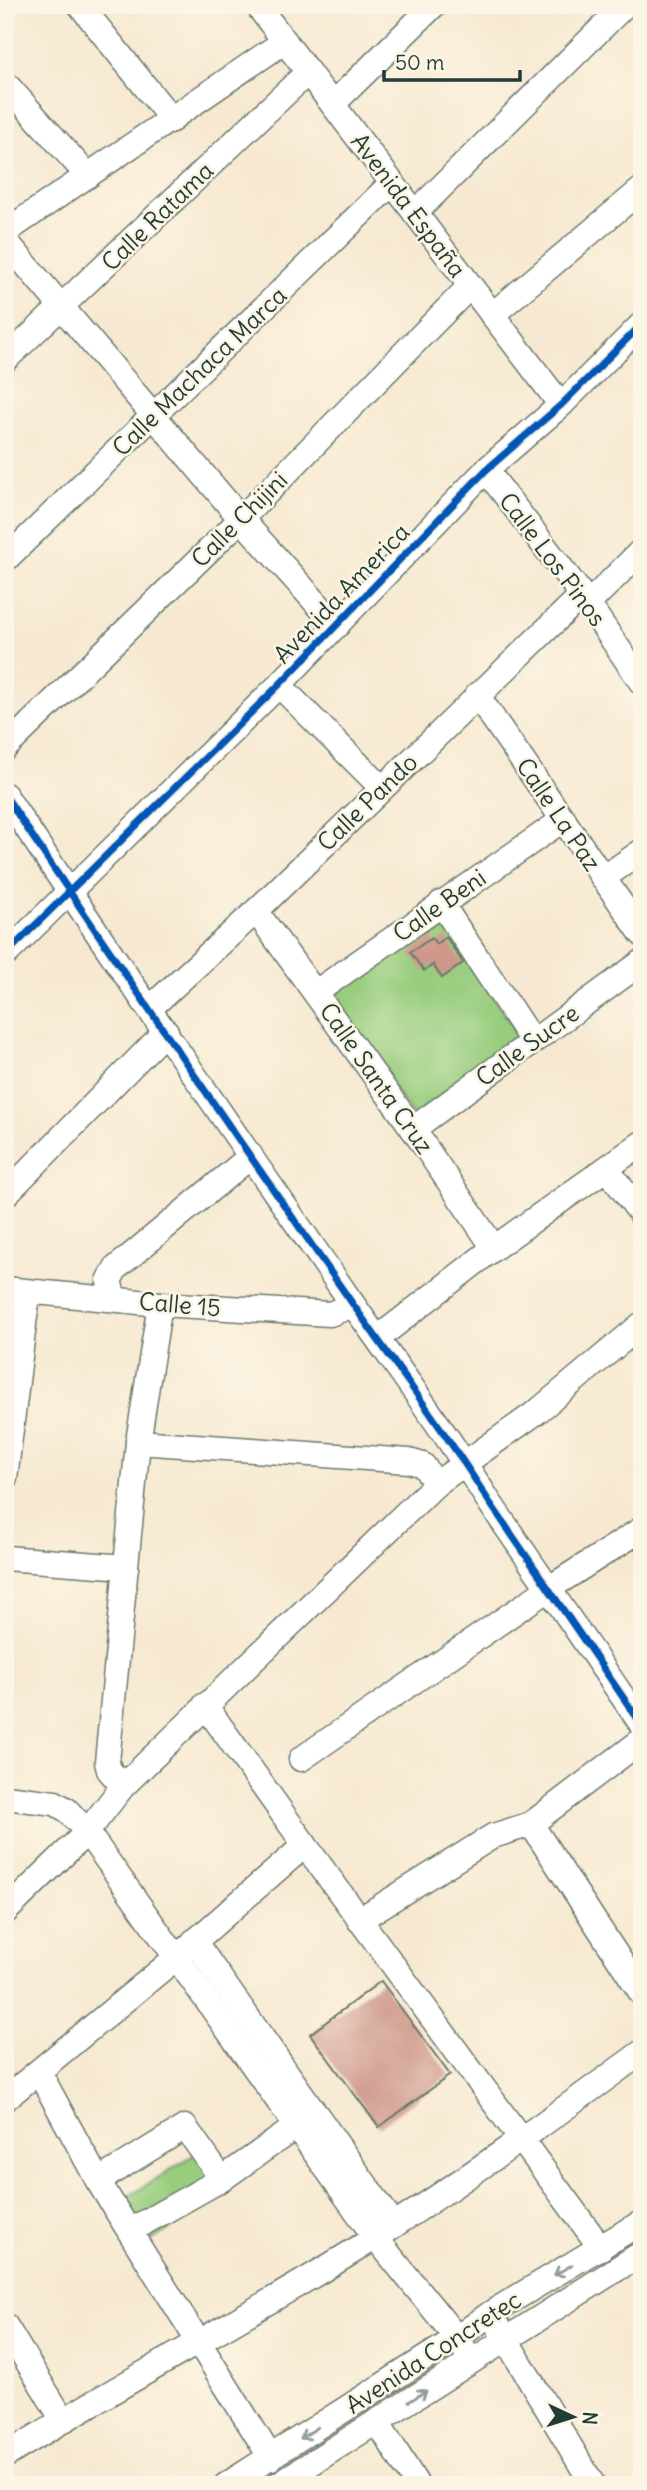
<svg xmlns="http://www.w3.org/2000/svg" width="647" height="2490" viewBox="0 0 647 2490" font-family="Delius,sans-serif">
	<rect width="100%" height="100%" fill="#fcf5e5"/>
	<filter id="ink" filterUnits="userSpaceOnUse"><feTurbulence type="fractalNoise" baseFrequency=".0143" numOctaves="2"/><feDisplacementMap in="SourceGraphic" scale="14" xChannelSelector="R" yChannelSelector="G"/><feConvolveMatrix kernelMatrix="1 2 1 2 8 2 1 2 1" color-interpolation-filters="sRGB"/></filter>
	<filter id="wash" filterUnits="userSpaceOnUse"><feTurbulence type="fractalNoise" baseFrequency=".00686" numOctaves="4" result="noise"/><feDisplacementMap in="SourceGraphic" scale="28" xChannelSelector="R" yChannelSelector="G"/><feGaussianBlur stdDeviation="1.57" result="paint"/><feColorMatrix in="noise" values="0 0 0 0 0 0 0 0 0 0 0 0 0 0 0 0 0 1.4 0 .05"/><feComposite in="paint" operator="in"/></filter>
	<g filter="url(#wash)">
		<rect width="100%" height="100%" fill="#f7e9d1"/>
		<!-- green -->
		<g fill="#98cd7e" stroke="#5c8559" stroke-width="2">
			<polygon points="440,917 521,1038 413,1116 328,994"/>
			<polygon points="197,2153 224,2195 149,2242 123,2200"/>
		</g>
		<g id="blocks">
			<!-- building -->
			<g fill="#cd978a">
				<polygon points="446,937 463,963 442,978 433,965 424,971 410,952 432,938 436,944"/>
				<polygon points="381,1981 450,2075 379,2127 310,2034"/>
			</g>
		</g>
	</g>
	<g filter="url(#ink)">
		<use href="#blocks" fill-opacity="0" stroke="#6b796b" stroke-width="2"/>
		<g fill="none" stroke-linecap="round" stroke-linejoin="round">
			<!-- minor casing -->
			<g stroke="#6b796b" stroke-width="27">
				<g id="minor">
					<polyline points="80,5 172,120"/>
					<polyline points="257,5 561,405"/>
					<polyline points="5,83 88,176"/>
					<polyline points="333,104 434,5"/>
					<polyline points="415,213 625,5"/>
					<polyline points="5,232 285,41"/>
					<polyline points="5,240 241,519 337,626"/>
					<polyline points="492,315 642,189"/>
					<polyline points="5,360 308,72"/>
					<polyline points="486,470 582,595 642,683"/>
					<polyline points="5,560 392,183"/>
					<polyline points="588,604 642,550"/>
					<polyline points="279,685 382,788"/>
					<polyline points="477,695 642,934"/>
					<polyline points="5,748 241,519 470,286"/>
					<path d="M 5,795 C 118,966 235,1135 352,1303 C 398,1369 446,1432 488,1500 L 642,1725"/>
					<polyline points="603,878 642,851"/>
					<polyline points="441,903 532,1041"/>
					<polyline points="256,911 413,1129 494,1248"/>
					<polyline points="5,955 279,685 486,470 561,405 642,324"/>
					<polyline points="316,992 564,819"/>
					<polyline points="150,1008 256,911 582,595"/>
					<polyline points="413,1129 642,962"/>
					<polyline points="607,1169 642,1215"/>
					<polyline points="5,1195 166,1031"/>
					<polyline points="5,1289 160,1304 330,1314 353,1305"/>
					<polyline points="114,1298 109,1281 116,1268 251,1156"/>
					<polyline points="378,1338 494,1248 642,1143"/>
					<polyline points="138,1442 409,1461 423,1465 436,1484"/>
					<polyline points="5,1478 28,1292"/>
					<polyline points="5,1558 126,1567"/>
					<polyline points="205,1705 305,1845 601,2248"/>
					<polyline points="301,1759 548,1589 642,1529"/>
					<polyline points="123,1786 109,1770 107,1762 138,1442 160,1304"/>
					<polyline points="5,1797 55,1803 67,1810 87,1832 375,2237 457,2338 472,2361"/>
					<polyline points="531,1824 642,1994"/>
					<polyline points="5,1912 87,1832 123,1786 436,1484 538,1411 642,1324"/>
					<polyline points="359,1920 493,1836 531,1824 642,1740"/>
					<polyline points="194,1941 394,2225"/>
					<polyline points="39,2072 98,2181 271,2458"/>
					<polyline points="5,2099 177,1957 305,1845"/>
					<polyline points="98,2181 185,2127 222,2179"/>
					<polyline points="131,2230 222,2179 297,2126"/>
					<polyline points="5,2325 63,2420"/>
					<polyline points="498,2326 593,2485"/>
					<polyline points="377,2421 417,2485"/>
					<path d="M 5,2456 C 127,2379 255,2314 376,2237 C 467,2179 555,2116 642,2052"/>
					<polyline points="226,2485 457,2338 491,2313 642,2222"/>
					<polyline points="277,2485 642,2253"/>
				</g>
			</g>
			<!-- minor -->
			<use href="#minor" stroke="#fff" stroke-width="24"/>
			<!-- cycleway casing -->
			<g stroke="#fcf5e5" stroke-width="11">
				<g id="cycleway">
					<path d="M 5,795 C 118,966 235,1135 352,1303 C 398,1369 446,1432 488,1500 L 642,1725"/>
					<polyline points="5,955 279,685 486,470 561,405 642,324"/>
				</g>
			</g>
			<!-- cycleway -->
			<use href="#cycleway" stroke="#0057b8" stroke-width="7"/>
		</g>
		<!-- one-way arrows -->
		<defs><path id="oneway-shaft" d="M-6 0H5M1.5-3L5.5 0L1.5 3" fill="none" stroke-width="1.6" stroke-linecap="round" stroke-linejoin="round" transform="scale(1.75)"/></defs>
		<g stroke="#8f9e9a">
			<use href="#oneway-shaft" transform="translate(563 2270) rotate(149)"/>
			<use href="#oneway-shaft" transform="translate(418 2396) rotate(-32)"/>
			<use href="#oneway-shaft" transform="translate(309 2433) rotate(147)"/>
		</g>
	</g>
	<g text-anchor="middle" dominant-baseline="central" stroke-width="5" stroke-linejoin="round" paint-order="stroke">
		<!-- street labels -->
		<g font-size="24" fill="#1f3d34" stroke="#fcf5e5">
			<text transform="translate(409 205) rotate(53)">Avenida España</text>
			<text transform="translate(157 216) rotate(-44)">Calle Ratama</text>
			<text transform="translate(199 371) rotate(-44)">Calle Machaca Marca</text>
			<text transform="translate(239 519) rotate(-45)">Calle Chijini</text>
			<text transform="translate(553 559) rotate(53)">Calle Los Pinos</text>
			<text transform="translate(341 593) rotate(-46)">Avenida America</text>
			<text transform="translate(367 802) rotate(-44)">Calle Pando</text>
			<text transform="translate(559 814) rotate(56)">Calle La Paz</text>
			<text transform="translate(439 905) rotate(-35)">Calle Beni</text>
			<text transform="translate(527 1045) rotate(-36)">Calle Sucre</text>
			<text transform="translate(377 1078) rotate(55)">Calle Santa Cruz</text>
			<text transform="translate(180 1304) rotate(5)">Calle 15</text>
			<text transform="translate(433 2352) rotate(-33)">Avenida Concretec</text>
		</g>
	</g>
	<!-- margin -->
	<rect width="647" height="2490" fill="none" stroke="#fcf5e5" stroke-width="28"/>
	<!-- north arrow -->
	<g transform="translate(573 2417) rotate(94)" stroke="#fcf5e5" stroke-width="5" paint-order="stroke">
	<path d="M0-5L12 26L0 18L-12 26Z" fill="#1f3d34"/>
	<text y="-10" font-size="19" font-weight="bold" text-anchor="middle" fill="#1f3d34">N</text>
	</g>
	<!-- scale -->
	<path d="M384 70v10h136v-10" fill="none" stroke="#1f3d34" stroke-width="3.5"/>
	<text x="395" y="70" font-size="21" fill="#1f3d34" stroke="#fcf5e5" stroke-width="5" paint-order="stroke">50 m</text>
</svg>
